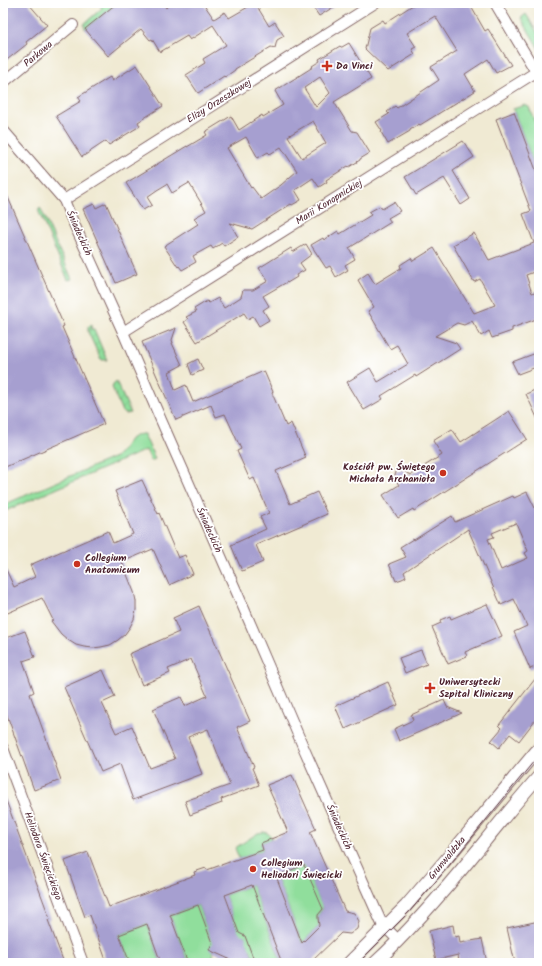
<svg xmlns="http://www.w3.org/2000/svg" width="542" height="966" viewBox="0 0 542 966" font-family="Kalam,sans-serif">
	<defs>
		<pattern id="garden-furrows" width="10" height="10" patternUnits="userSpaceOnUse"><rect width="10" height="10" fill="#90de9c"/><path d="M-1 1l2-2M0 10L10 0M9 11l2-2" fill="none" stroke="#7ebe87"/></pattern>
	</defs>
	<rect width="100%" height="100%" fill="#fff"/>
	<filter id="ink" filterUnits="userSpaceOnUse"><feTurbulence type="fractalNoise" baseFrequency=".025" numOctaves="2"/><feDisplacementMap in="SourceGraphic" scale="8" xChannelSelector="R" yChannelSelector="G"/><feConvolveMatrix kernelMatrix="1 2 1 2 8 2 1 2 1" color-interpolation-filters="sRGB"/></filter>
	<filter id="wash" filterUnits="userSpaceOnUse"><feTurbulence type="fractalNoise" baseFrequency=".012" numOctaves="4" result="noise"/><feDisplacementMap in="SourceGraphic" scale="16" xChannelSelector="R" yChannelSelector="G"/><feGaussianBlur stdDeviation="0.9" result="paint"/><feColorMatrix in="noise" values="0 0 0 0 0 0 0 0 0 0 0 0 0 0 0 0 0 1.4 0 .05"/><feComposite in="paint" operator="in"/></filter>
	<g filter="url(#wash)">
		<rect width="100%" height="100%" fill="#f0ead3"/>
		<!-- grass -->
		<g fill="#90de9c" stroke="#6d7e64">
			<polygon points="526,14 539,35 539,49 521,18"/>
			<polygon points="525,105 529,107 539,133 539,169 536,170 513,109"/>
			<polygon points="140,434 144,434 155,459 151,461 146,450 3,512 3,505 117,456 131,438"/>
			<path d="M 264,832 C 268,833 271,835 272,839 L 261,843 L 263,850 L 239,859 L 235,848 L 258,833 Z"/>
			<path d="M 304,865 L 323,908 C 318,914 316,918 320,925 L 302,943 L 276,876 Z"/>
			<polygon points="252,885 281,961 279,963 253,963 255,962 250,949 248,950 248,944 244,939 245,936 244,936 240,938 225,895"/>
			<polygon points="198,905 214,947 212,951 214,956 212,957 212,958 214,957 216,962 214,963 188,963 170,915"/>
			<polygon points="147,924 161,963 130,963 119,935"/>
		</g>
		<!-- garden -->
		<g fill="url(#garden-furrows)" stroke="#6d7e64">
			<polygon points="92,3 117,3 85,29 84,24 86,22 102,8 98,3"/>
			<polygon points="40,208 41,209 72,279 68,280 38,210"/>
			<polygon points="92,324 92,326 91,327 91,329 94,329 107,360 102,360 100,358 88,332 88,327"/>
			<polygon points="116,381 131,413 126,414 122,412 112,387 113,384"/>
		</g>
		<g id="blocks">
			<!-- building -->
			<g fill="#a69fd0" fill-rule="evenodd">
				<polygon points="6,3 28,3 47,25 26,42 27,44 3,63 3,6"/>
				<polygon points="117,3 162,3 166,8 171,3 203,3 214,19 225,12 229,18 255,3 269,26 275,22 284,36 277,40 275,48 271,47 235,69 235,70 225,77 224,76 198,93 186,75 205,63 203,59 226,45 213,25 190,40 187,36 160,52 152,39 150,40 141,29 108,56 85,29"/>
				<polygon points="310,3 340,3 319,16"/>
				<polygon points="416,3 469,3 485,31 488,29 511,65 496,73 488,59 465,74 475,91 420,125 419,124 410,130 410,131 388,144 381,132 382,131 376,122 389,114 387,112 395,106 397,108 439,80 431,67 457,51 435,16 407,33 416,47 412,49 415,54 388,71 365,49 370,28 383,20 385,23"/>
				<path d="M 349,43 L 371,79 L 334,102 L 352,131 L 357,132 L 370,153 L 360,159 L 360,160 L 349,167 L 348,166 L 326,180 L 327,182 L 319,187 L 313,178 L 295,190 L 301,200 L 292,205 L 291,204 L 252,229 L 230,223 L 238,237 L 224,246 L 222,243 L 213,249 L 211,246 L 193,256 L 196,262 L 182,270 L 179,266 L 178,267 L 164,246 L 198,224 L 194,218 L 206,211 L 189,183 L 172,193 L 167,184 L 157,190 L 147,197 L 152,205 L 143,210 L 126,183 L 187,146 L 187,147 L 207,135 L 205,132 L 231,116 L 239,130 L 262,115 L 263,117 L 283,105 L 275,91 L 313,67 L 312,66 L 320,61 L 319,59 L 324,56 L 340,46 L 341,47 L 342,47 ZM 320,77 L 330,93 L 316,107 L 304,88 ZM 313,121 L 326,143 L 302,158 L 288,136 ZM 246,137 L 258,158 L 268,152 L 270,154 L 281,147 L 297,171 L 281,185 L 261,199 L 252,187 L 251,188 L 227,148 Z"/>
				<polygon points="137,65 163,106 138,122 140,126 109,145 106,141 82,157 56,116 81,101 78,97 110,77 112,81"/>
				<polygon points="514,112 539,178 539,254 535,255 539,265 539,270 526,275 532,293 539,290 539,318 512,328 512,331 492,338 489,331 481,336 472,321 464,325 457,323 435,336 456,343 460,349 416,377 415,375 381,396 383,399 364,410 347,382 370,368 378,382 408,364 397,345 390,349 368,311 374,307 358,280 368,273 375,284 401,268 400,265 411,258 413,261 434,248 474,313 495,305 480,279 474,282 453,245 474,233 489,260 534,243 523,214 531,211 496,119"/>
				<polygon points="463,141 474,157 453,171 470,199 461,205 444,178 416,195 405,177"/>
				<polygon points="3,186 64,326 62,327 104,424 3,468"/>
				<polygon points="394,202 400,211 388,218 391,222 349,248 355,259 345,265 348,270 336,277 330,266 326,268 311,245 323,238 324,240 338,231 340,234 371,215 369,212 380,206 382,209"/>
				<polygon points="106,203 137,274 116,283 83,209 94,204 96,208"/>
				<polygon points="306,244 312,254 300,263 305,270 296,275 297,277 287,283 287,282 263,296 269,306 263,310 269,320 259,326 253,316 248,319 244,313 197,342 184,322 188,319 186,317 196,312 194,309 207,301 209,303 218,298 224,308 241,297 243,290 253,290 268,281 259,268 291,248 293,252"/>
				<polygon points="176,328 172,340 173,343 172,343 182,365 169,372 175,390 186,385 193,402 264,371 273,392 272,393 286,426 291,423 306,458 276,471 290,504 317,492 327,514 256,545 263,562 242,571 231,545 266,529 260,517 269,513 254,478 250,480 237,451 241,449 225,414 216,417 211,405 176,420 142,342"/>
				<polygon points="539,352 539,366 518,374 512,362"/>
				<polygon points="198,359 203,370 192,375 188,364"/>
				<polygon points="539,388 539,422 526,394"/>
				<polygon points="509,411 527,439 414,511 413,509 398,518 383,495 399,485 395,479 395,476 396,472 401,469 410,475 442,455 433,441 452,429 461,442"/>
				<polygon points="142,480 158,514 159,513 178,558 185,555 193,574 169,585 153,549 122,562 134,592 136,601 136,610 134,619 130,627 125,634 118,640 110,645 101,647 93,648 84,647 76,645 68,640 61,634 51,621 53,620 42,598 3,615 3,563 14,587 35,577 30,565 108,531 113,543 133,534 115,491"/>
				<path d="M 527,492 L 537,512 L 539,511 L 539,665 L 530,669 L 514,632 L 527,626 L 514,599 L 501,605 L 468,529 L 404,572 L 406,577 L 402,579 L 396,581 L 389,564 L 406,557 L 400,547 L 413,539 L 414,540 L 452,516 L 455,522 L 513,496 L 514,498 ZM 516,523 L 528,551 L 525,553 L 528,558 L 501,570 L 488,539 L 494,537 L 492,533 Z"/>
				<polygon points="487,604 502,636 465,652 467,656 448,664 432,627 441,623 440,620 450,616 451,619"/>
				<polygon points="199,606 250,721 237,727 254,767 252,768 259,785 221,799 222,803 190,815 185,801 230,785 208,729 188,737 202,774 133,800 120,764 101,772 64,687 103,670 115,697 102,703 116,733 132,726 150,768 175,759 153,709 181,697 185,706 207,696 191,659 168,669 170,673 142,685 129,654 179,632 173,618"/>
				<polygon points="25,631 35,657 23,661 34,692 30,694 61,780 34,790 3,704 3,639"/>
				<polygon points="421,650 427,664 405,673 399,658"/>
				<polygon points="539,674 539,715 519,741 510,734 499,748 491,741 502,728 499,725"/>
				<polygon points="388,682 398,705 345,729 335,706"/>
				<polygon points="444,700 447,707 462,713 399,741 394,729 413,720 411,715"/>
				<path d="M 292,775 L 316,829 L 310,832 L 345,911 L 354,913 L 359,921 L 357,929 L 350,934 L 341,933 L 310,963 L 282,963 L 252,885 L 225,895 L 239,933 L 245,936 L 255,963 L 238,963 L 209,950 L 212,943 L 198,905 L 170,915 L 188,963 L 161,963 L 147,924 L 119,935 L 130,963 L 107,963 L 90,915 L 85,917 L 65,861 L 88,852 L 109,907 L 195,875 L 194,872 L 206,868 L 207,870 L 263,850 L 261,843 L 288,832 L 267,785 ZM 304,865 L 323,909 L 318,915 L 318,918 L 319,926 L 302,943 L 276,876 Z"/>
				<polygon points="3,795 4,795 50,919 48,920 64,963 3,963"/>
				<polygon points="539,921 539,963 515,963 507,928"/>
				<polygon points="453,925 455,937 459,936 460,943 482,939 487,963 459,963 458,955 436,960 429,931"/>
			</g>
		</g>
	</g>
	<g filter="url(#ink)">
		<use href="#blocks" fill-opacity="0" stroke="#846666" stroke-width="1"/>
		<g fill="none" stroke-linecap="round" stroke-linejoin="round">
			<!-- minor casing -->
			<g stroke="#846666" stroke-width="12">
				<g id="minor">
					<polyline points="495,3 539,77"/>
					<polyline points="3,83 73,25"/>
					<polyline points="3,130 64,200 70,215 123,332 161,420 238,595 305,751 382,924 398,940"/>
					<polyline points="64,200 375,3"/>
					<polyline points="123,332 536,72"/>
					<polyline points="3,748 83,963"/>
				</g>
			</g>
			<!-- tertiary casing -->
			<g stroke="#846666" stroke-width="14">
				<g id="tertiary">
					<polyline points="349,963 406,906 444,862 539,748"/>
					<path d="M 375,963 C 412,929 445,890 476,852 C 497,826 517,801 539,776"/>
				</g>
			</g>
			<!-- minor -->
			<use href="#minor" stroke="#fff" stroke-width="10"/>
			<!-- tertiary -->
			<use href="#tertiary" stroke="#fff" stroke-width="12"/>
			<!-- tram -->
			<polyline stroke="#4a1f2b" stroke-width="1" points="358,963 409,912 442,874 539,755"/>
		</g>
	</g>
	<!-- markers -->
	<g fill="#c8321e" stroke="#fff" stroke-width="1.5">
		<path d="M325 60h4v4h4v4h-4v4h-4v-4h-4v-4h4z"/>
		<circle cx="443" cy="473" r="4"/>
		<circle cx="77" cy="564" r="4"/>
		<path d="M428 682h4v4h4v4h-4v4h-4v-4h-4v-4h4z"/>
		<circle cx="253" cy="869" r="4"/>
	</g>
	<g text-anchor="middle" dominant-baseline="central" stroke-width="3.5" stroke-linejoin="round" paint-order="stroke">
		<!-- street labels -->
		<g font-size="10" fill="#4a1f2b" stroke="#fff">
			<text transform="translate(38 54) rotate(-40)">Parkowa</text>
			<text transform="translate(219 101) rotate(-32)">Elizy Orzeszkowej</text>
			<text transform="translate(329 202) rotate(-32)">Marii Konopnickiej</text>
			<text transform="translate(79 233) rotate(66)">Śniadeckich</text>
			<text transform="translate(209 530) rotate(66)">Śniadeckich</text>
			<text transform="translate(339 827) rotate(66)">Śniadeckich</text>
			<text transform="translate(43 856) rotate(70)">Heliodora Święcickiego</text>
			<text transform="translate(447 858) rotate(-50)">Grunwaldzka</text>
		</g>
		<!-- poi labels -->
		<g font-size="10" font-weight="bold" fill="#4a1f2b" stroke="#fff" text-anchor="start">
			<text x="336" y="66">Da Vinci</text>
			<text x="435" y="467" text-anchor="end">Kościół pw. Świętego<tspan x="435" dy="12">Michała Archanioła</tspan></text>
			<text x="85" y="558">Collegium<tspan x="85" dy="12">Anatomicum</tspan></text>
			<text x="439" y="682">Uniwersytecki<tspan x="439" dy="12">Szpital Kliniczny</tspan></text>
			<text x="261" y="863">Collegium<tspan x="261" dy="12">Heliodori Święcicki</tspan></text>
		</g>
	</g>
	<!-- margin -->
	<rect width="542" height="966" fill="none" stroke="#fff" stroke-width="16"/>
</svg>
